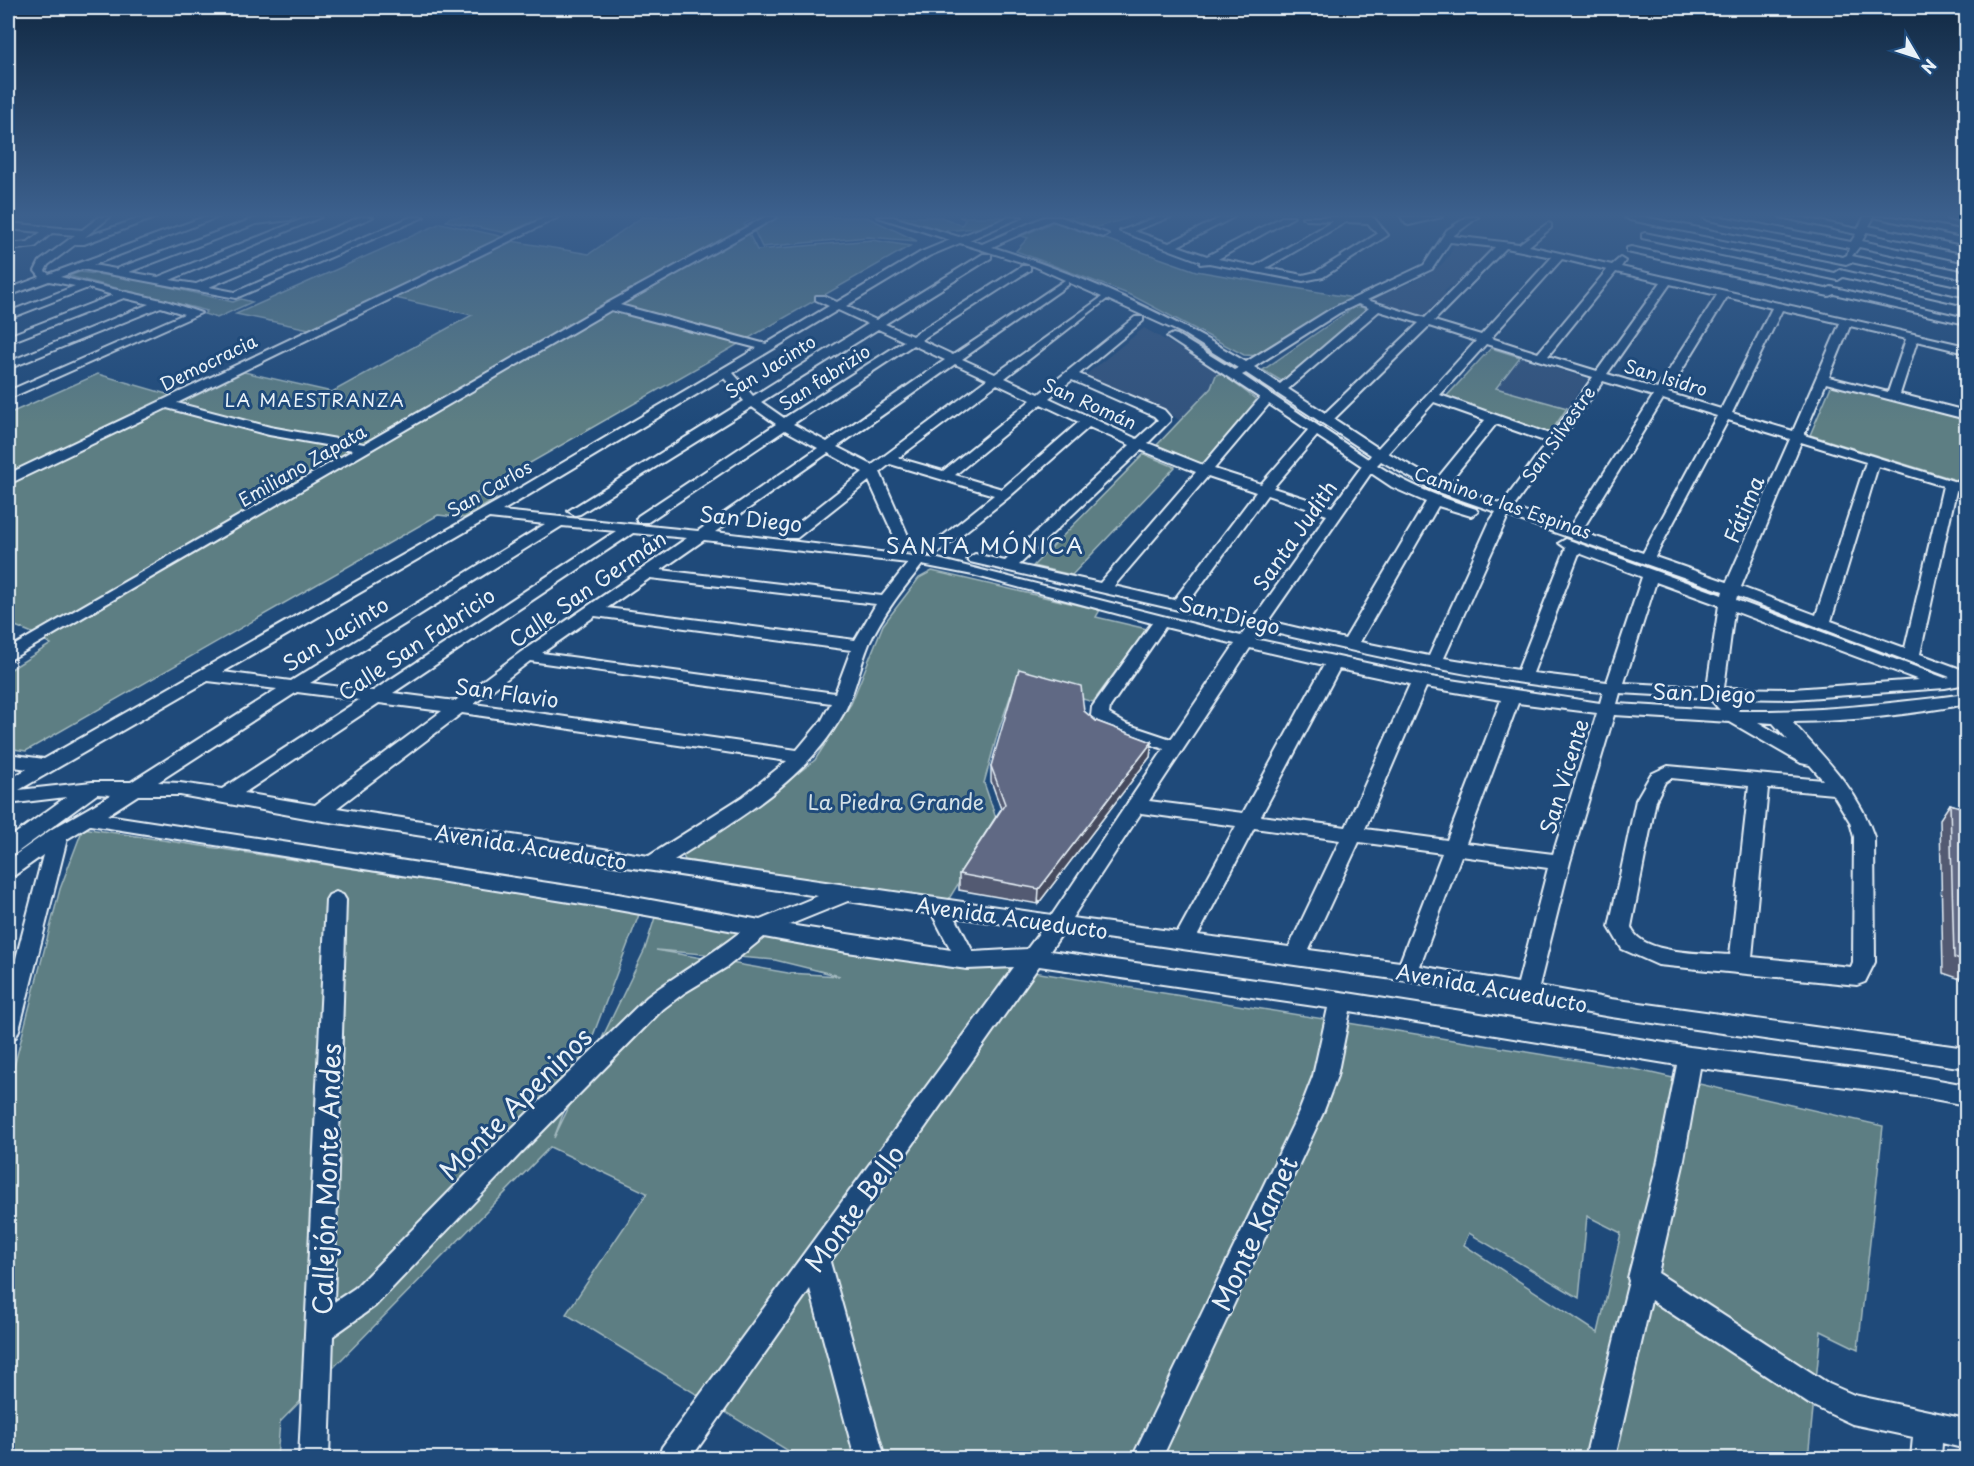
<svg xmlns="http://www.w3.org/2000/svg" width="1974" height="1466" viewBox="0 0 1974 1466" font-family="'Playpen Sans',sans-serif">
	<rect width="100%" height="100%" fill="#1f4a7a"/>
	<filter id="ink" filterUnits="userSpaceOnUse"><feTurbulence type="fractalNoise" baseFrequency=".0167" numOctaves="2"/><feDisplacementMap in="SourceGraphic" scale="12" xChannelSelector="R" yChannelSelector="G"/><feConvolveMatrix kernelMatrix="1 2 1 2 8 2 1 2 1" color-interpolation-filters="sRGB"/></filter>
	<g filter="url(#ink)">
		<!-- built -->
		<g fill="#33537d">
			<polygon points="1455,242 1499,246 1460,285 1450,286 1444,292 1449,296 1426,318 1368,300 1413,282 1441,265 1449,256"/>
			<polygon points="1144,328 1212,367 1217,373 1211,388 1181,422 1170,413 1142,399 1086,377 1087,374"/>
			<polygon points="1520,357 1588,379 1567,408 1495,388"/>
		</g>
		<!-- green -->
		<g fill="#5d7e83" stroke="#a2b8be" stroke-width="1.5" fill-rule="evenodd">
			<polygon points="450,217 543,217 507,233 446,221"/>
			<polygon points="642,217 757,217 744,224 757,250 872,240 910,246 474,495 496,499 464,518 438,515 26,751 8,748 8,671 51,644 30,632 8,623 8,414 98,374 187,400 244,372 332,392 472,315 382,295 309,329 236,314 441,223 500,236 500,239 589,254"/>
			<polygon points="760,217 867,217 917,241 868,237 762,247 751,224"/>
			<polygon points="896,217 941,217 962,225 965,219 959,217 1014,217 986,227 944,231"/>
			<polygon points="1065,217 1132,217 1083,231 1196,271 1353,298 1262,356 1244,355 1133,296 1016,251 1028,238 1021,236"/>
			<polygon points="80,272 135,279 233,302 241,299 252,302 217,318 204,314 207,311 69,276"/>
			<polygon points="1356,306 1369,309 1285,383 1263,370"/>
			<polygon points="1491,348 1520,357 1496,388 1567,408 1549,435 1444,399"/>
			<polygon points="1221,373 1258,401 1207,463 1200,463 1157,445 1211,388 1216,375"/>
			<polygon points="1832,384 1966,420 1966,483 1810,435"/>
			<polygon points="1144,454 1175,467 1072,575 1033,566"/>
			<polygon points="932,571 1100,610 1096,617 1147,629 1093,702 1016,680 998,732 984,783 997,821 947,902 685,860 683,855 767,797 815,760 851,704 883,625 919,578"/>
			<path d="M 83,828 L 640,912 L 554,1138 L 645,949 L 657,911 L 1638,1070 L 1883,1126 L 1858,1349 L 1821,1331 L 1808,1458 L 800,1458 L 566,1314 L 647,1193 L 550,1147 L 280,1422 L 277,1458 L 8,1458 L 8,1090 L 60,889 ZM 656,950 L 775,960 L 840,976 L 788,973 ZM 1587,1216 L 1621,1233 L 1598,1333 L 1464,1245 L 1469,1233 L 1579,1298 Z"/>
		</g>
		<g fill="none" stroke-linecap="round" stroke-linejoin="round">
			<!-- minor casing -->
			<g stroke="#e8f1f8" stroke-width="4">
				<g id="minor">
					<polygon points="99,217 110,217 85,237 143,217 157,217 84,244 76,244 48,265 45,271 49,274 204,217 218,217 93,265 116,269 250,220 262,217 295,217 290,220 256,224 129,272 158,277 308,217 321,217 170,280 196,284 360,217 373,217 209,287 235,292 411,217 424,217 236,298 82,269 60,277 166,301 201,313 8,399 8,391 184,314 161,307 8,369 8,362 149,304 124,298 8,343 8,336 113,295 88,288 8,319 8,312 75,286 49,281 8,296 8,289 40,277 35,271 40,261 75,235 52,233 35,247 8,250 8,244 28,242 41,232 8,229 8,223 82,230"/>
					<path d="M 546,217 L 559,217 L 177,403 L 270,427 L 364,444 L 606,304 L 765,217 L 777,217 L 620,305 L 766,344 L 829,306 L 816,300 L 816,296 L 824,296 L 837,302 L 921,252 L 950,240 L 878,217 L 893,217 L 959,237 L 1009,217 L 1022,217 L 969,240 L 982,244 L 1044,217 L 1061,217 L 1108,234 L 1103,237 L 1052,220 L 992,247 C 1080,274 1167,314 1246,362 L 1331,309 L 1424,265 L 1447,230 L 1467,217 L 1478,217 L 1453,236 L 1519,244 L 1548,223 L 1551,224 L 1551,228 L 1529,246 L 1612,265 L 1620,258 L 1625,261 L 1621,267 L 1966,346 L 1966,353 L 1917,341 L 1900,394 L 1966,411 L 1966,419 L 1826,383 L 1804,435 L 1966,485 L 1966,493 L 1956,491 L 1920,654 L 1966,671 L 1966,684 L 1945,688 L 1793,699 L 1728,698 L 1739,711 C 1818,712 1889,704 1966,694 L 1966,704 C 1909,715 1851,721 1792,722 C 1824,757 1859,791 1874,837 L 1875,962 L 1865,982 L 1857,985 L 1658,965 L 1622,949 L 1609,927 L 1636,800 L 1651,774 L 1668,766 L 1823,780 L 1810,765 L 1801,763 L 1730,722 L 1614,715 L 1570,862 L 1539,986 L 1611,999 L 1966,1048 L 1966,1068 L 1611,1017 L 1407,981 L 1063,932 L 1050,951 L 1341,992 L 1690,1047 L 1917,1076 L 1966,1085 L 1966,1105 L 1917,1096 L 1700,1068 L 1683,1165 L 1658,1273 L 1829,1384 L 1854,1395 L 1966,1419 L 1966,1449 L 1942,1443 L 1941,1458 L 1911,1458 L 1913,1437 L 1852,1424 L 1809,1404 L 1651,1300 L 1615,1458 L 1585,1458 L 1629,1281 L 1628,1278 L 1657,1165 L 1677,1065 L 1350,1011 L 1337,1076 L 1323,1113 L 1162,1458 L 1132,1458 L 1299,1112 L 1313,1076 L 1328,1008 L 1039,966 L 830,1262 L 885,1458 L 855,1458 L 810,1289 L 691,1458 L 658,1458 L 662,1447 L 1014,967 L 967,969 L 847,952 L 764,937 L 727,967 L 684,993 L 663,1009 L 521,1153 L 375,1306 L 333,1336 L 329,1458 L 299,1458 L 326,900 L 329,895 L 336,892 L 343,895 L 346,900 L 334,1302 L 355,1288 L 503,1137 L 647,997 C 677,974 710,956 740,932 L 607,908 L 90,825 L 67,839 L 19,1030 L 16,1037 L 8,1039 L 8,989 L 43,855 L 15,875 L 8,877 L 8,860 L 52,829 L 111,795 L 97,794 L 15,854 L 8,856 L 8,839 L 66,797 L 8,804 L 8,780 L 27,769 L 8,766 L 8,754 L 44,759 L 498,501 L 757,348 L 611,310 L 8,661 L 8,649 L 353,450 L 269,435 L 167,408 L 13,482 L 8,483 L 8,474 ZM 1450,242 L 1495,247 L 1425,318 L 1367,300 L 1432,269 ZM 960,243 L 1034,266 L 1065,280 L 953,355 L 921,340 L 1030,270 L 1030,266 L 1022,266 L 912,336 L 885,324 L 991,258 L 991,254 L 983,254 L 876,320 L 846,306 L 929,256 ZM 1506,248 L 1552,257 L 1481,335 L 1434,321 ZM 1562,259 L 1607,270 L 1538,353 L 1491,338 ZM 1616,272 L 1661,282 L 1597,371 L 1548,356 ZM 1068,282 L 1102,297 L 995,374 L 962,359 L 1068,285 ZM 1670,284 L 1717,295 L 1657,389 L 1607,374 ZM 1727,297 L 1772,308 L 1721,409 L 1668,393 ZM 1107,299 L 1182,333 L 1238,368 L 1234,370 L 1177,335 L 1173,334 L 1167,337 L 1260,398 L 1203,465 L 1148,443 L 1170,421 L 1170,417 L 1164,410 L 1079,374 L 1143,321 L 1143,317 L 1135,317 L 1039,394 L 1005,378 ZM 1358,304 L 1369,308 L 1280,384 L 1254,367 L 1339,313 ZM 838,310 L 868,324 L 753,396 L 733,373 ZM 1782,310 L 1840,323 L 1793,431 L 1732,413 ZM 1379,311 L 1419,323 L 1325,413 L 1288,389 ZM 1429,326 L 1476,341 L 1378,448 L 1334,419 ZM 1850,326 L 1906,339 L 1888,392 L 1829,377 ZM 878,329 L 904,341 L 784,418 L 761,402 ZM 1486,344 L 1593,377 L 1552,435 L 1440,395 ZM 913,345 L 945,360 L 827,442 L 793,424 ZM 955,364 L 987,379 L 872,465 L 837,447 ZM 1246,373 L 1371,455 L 1368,459 L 1242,375 ZM 724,378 L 744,401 L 568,511 L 575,515 L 580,514 L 752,407 L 776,424 L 638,516 L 636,519 L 638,522 L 648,522 L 785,430 L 818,448 L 698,531 L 502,511 ZM 1072,380 L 1154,416 L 1158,420 L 1137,439 L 1049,398 ZM 1603,381 L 1653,396 L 1569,528 L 1513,508 ZM 997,384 L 1031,400 L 943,471 L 898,458 ZM 1663,399 L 1717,416 L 1643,553 L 1581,532 ZM 1434,402 L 1485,420 L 1436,480 L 1388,453 ZM 1041,404 L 1079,422 L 1002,489 L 955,475 ZM 1269,404 L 1308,430 L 1261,484 L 1214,469 ZM 1728,420 L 1790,439 L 1727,582 L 1655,557 ZM 1496,424 L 1547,442 L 1502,504 L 1447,485 ZM 1089,427 L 1130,445 L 1005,561 L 975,554 L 967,559 L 970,562 L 1248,626 L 1241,636 L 938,559 L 715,532 L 828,453 L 863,472 L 787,532 L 785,535 L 787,538 L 797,538 L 869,481 L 899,547 L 901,550 L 911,550 L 913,547 L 880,472 L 890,464 L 994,495 L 924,551 L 932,556 L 937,554 L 1009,497 ZM 1317,436 L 1362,466 L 1332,507 L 1273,488 ZM 1801,442 L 1866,462 L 1816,615 L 1741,587 ZM 1141,450 L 1196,472 L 1100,583 L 1019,565 ZM 1381,461 L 1433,490 L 1496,512 L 1490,521 L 1429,656 L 1360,642 L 1438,506 L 1471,516 L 1478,512 L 1476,509 C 1441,498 1408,485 1377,465 ZM 1878,466 L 1943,486 L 1905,648 L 1831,621 ZM 1371,473 L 1392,487 L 1426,502 L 1345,639 L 1268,621 ZM 1208,476 L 1256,492 L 1174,600 L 1114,586 ZM 1267,495 L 1327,515 L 1254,618 L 1188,603 ZM 1508,516 L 1723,591 L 1722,595 L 1566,539 L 1559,543 L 1566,548 L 1518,670 L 1444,658 ZM 489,518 L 545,524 L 291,681 L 223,672 ZM 562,526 L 616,531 L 373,691 L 310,683 ZM 633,533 L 687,538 L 521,652 L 455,701 L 393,693 ZM 704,540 L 908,563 L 882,596 L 661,570 ZM 1579,553 L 1642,577 L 1607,682 L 1533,673 ZM 922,565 L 973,575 L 1152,623 L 1092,707 L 1091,716 L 1114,732 L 1164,749 L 1052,915 L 674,860 C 736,820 804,782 842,716 C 855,694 859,668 869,644 C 882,615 902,590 922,565 ZM 650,578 L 876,604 L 855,640 L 607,608 ZM 1656,582 L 1719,605 L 1707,687 L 1624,683 ZM 1737,596 L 1950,677 L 1945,678 L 1736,600 ZM 1734,611 L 1919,680 L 1793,689 L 1724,688 ZM 595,616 L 851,650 L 835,693 L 542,653 ZM 1165,627 L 1235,644 L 1171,739 L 1126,724 L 1109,714 L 1110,707 ZM 1262,630 C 1375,656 1488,683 1603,692 L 1600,703 L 1431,677 L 1255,639 ZM 1250,648 L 1324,665 L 1243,813 L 1149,801 ZM 530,661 L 831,703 L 822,720 L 797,750 L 474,704 ZM 1339,669 L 1410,684 L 1346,827 L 1261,816 ZM 208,681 L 277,689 L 131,782 L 92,782 L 19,790 ZM 1426,687 L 1501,700 L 1447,840 L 1365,829 ZM 297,692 L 359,700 L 222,789 L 180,783 L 158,782 ZM 1620,693 L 1709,698 L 1720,710 L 1617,704 ZM 379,703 L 442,711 L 315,805 L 244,793 ZM 1518,703 L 1597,713 L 1553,854 L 1466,843 ZM 462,713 L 787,761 L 742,797 L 649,856 L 337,808 ZM 1758,722 L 1773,723 L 1788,740 ZM 1671,778 L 1749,786 L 1730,955 C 1705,953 1640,955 1631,927 L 1656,800 L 1665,782 ZM 1768,788 L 1833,794 L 1850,822 L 1854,837 L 1853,962 L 1851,967 L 1752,957 ZM 138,795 L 180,795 L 317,820 L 818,896 L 760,920 L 607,892 L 107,815 ZM 1141,813 L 1236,826 L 1178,932 L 1072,918 ZM 1254,828 L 1340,840 L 1289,947 L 1198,935 ZM 1359,842 L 1442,853 L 1400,962 L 1309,950 ZM 1461,856 L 1548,868 L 1518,983 L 1420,966 ZM 848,901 L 932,914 L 951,950 L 789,925 ZM 955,917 L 1042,929 L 1027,949 L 973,952 Z"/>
					<path d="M 1157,217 L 1171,217 L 1134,231 L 1169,243 L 1222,217 L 1234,217 L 1178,246 L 1207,256 L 1282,217 L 1294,217 L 1218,259 L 1255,266 L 1333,221 L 1307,220 L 1302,217 L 1371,217 L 1374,218 L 1388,235 L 1323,277 L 1303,281 L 1209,263 L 1200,264 L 1200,261 L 1120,231 ZM 1346,222 L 1368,223 L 1377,234 L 1316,272 L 1303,275 L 1266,268 Z"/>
					<polygon points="1401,217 1442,217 1409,225 1406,224"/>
					<polygon points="1625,217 1644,217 1843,257 1847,255 1849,248 1708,220 1703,217 1722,217 1851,242 1856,234 1780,217 1799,217 1858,229 1864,217 1874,217 1869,226 1966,247 1966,253 1867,232 1862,241 1966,264 1966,270 1859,247 1852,256 1966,281 1966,287 1851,262 1846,264 1630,220"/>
					<polygon points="1874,217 1894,217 1966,231 1966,237"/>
					<polygon points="1946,217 1966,217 1966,223 1948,219"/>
					<polygon points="1645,233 1835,273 1840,270 1966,299 1966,305 1843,277 1838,280 1642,238 1642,234"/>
					<polygon points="1631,247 1826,289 1831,287 1966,318 1966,324 1834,294 1829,296 1627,252 1627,248"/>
				</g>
			</g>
			<!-- minor -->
			<use href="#minor" fill="#1f4a7a" fill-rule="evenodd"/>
		</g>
		<!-- wall -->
		<g fill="#535a72" stroke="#e8f1f8" stroke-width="1.5">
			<polygon points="1084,711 1096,721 1152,742 1150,757 1038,904 959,890 959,874 1001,809 991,781 991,766"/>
			<polygon points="1950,804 1966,809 1966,981 1943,973 1940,819"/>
		</g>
		<!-- shaded-wall -->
		<polygon fill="#444a5c" stroke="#e8f1f8" stroke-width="1.5" points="1152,742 1150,757 1038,904 1039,889"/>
		<!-- building -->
		<g fill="#616984" stroke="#e8f1f8" stroke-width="1.5">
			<polygon points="1019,669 1081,686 1084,711 1096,721 1152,742 1039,889 959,874 1005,804 991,766"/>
			<polygon points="1950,804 1966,809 1966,962 1954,958"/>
		</g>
	</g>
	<!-- sky -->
	<linearGradient id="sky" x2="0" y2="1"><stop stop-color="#112943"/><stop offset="0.51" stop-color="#3c608d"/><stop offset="1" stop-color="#3c608d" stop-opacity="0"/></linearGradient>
	<rect width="1974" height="422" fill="url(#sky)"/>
	<g text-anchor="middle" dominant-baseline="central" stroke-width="6" stroke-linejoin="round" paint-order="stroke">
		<!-- far-street labels -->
		<g font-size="18" fill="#e8f1f8" stroke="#1f4a7a">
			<text transform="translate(208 362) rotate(-26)">Democracia</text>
			<text transform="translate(770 366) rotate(-32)">San Jacinto</text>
			<text transform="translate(824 377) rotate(-33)">San fabrizio</text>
			<text transform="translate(1666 377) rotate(17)">San Isidro</text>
			<text transform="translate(1090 403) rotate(24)">San Román</text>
			<text transform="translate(1558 434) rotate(-55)">San Silvestre</text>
			<text transform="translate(302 465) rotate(-30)">Emiliano Zapata</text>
			<text transform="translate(489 488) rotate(-30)">San Carlos</text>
			<text transform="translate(1503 502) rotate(19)">Camino a las Espinas</text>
		</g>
		<!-- far-neighbourhood labels -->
		<g font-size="18" letter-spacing="1.5" fill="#e8f1f8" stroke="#1f4a7a">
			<text x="315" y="399">LA MAESTRANZA</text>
		</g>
		<!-- street labels -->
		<g font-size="21" fill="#e8f1f8" stroke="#1f4a7a">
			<text transform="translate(1743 509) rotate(-67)">Fátima</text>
			<text transform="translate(751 518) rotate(6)">San Diego</text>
			<text transform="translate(1294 535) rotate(-55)">Santa Judith</text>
			<text transform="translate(587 588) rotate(-35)">Calle San Germán</text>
			<text transform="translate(1230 614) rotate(14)">San Diego</text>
			<text transform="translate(335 633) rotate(-32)">San Jacinto</text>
			<text transform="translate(416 643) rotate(-34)">Calle San Fabricio</text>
			<text transform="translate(507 692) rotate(8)">San Flavio</text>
			<text transform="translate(1704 692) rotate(2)">San Diego</text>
			<text transform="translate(1563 776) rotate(-73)">San Vicente</text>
			<text transform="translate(531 846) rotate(9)">Avenida Acueducto</text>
			<text transform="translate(1012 917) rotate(8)">Avenida Acueducto</text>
			<text transform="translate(1492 987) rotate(10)">Avenida Acueducto</text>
		</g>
		<!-- park labels -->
		<g font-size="21" fill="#d3e0e6" stroke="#1f4a7a">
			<text x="896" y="801">La Piedra Grande</text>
		</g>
		<!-- neighbourhood labels -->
		<g font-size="22" letter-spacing="1.5" fill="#e8f1f8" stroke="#1f4a7a">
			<text x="985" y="544">SANTA MÓNICA</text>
		</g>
		<!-- near-street labels -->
		<g font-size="26" fill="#e8f1f8" stroke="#1f4a7a">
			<text transform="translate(515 1103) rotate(-45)">Monte Apeninos</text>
			<text transform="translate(326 1179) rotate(-88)">Callejón Monte Andes</text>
			<text transform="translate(854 1208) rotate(-54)">Monte Bello</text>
			<text transform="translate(1254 1233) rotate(-65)">Monte Kamet</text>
		</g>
	</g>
	<!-- margin -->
	<rect width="1974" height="1466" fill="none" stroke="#1f4a7a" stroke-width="30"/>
	<rect x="15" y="15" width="1944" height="1436" fill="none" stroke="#e8f1f8" stroke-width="2" filter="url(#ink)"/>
	<!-- north arrow -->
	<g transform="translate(1917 57) rotate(129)" stroke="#1f4a7a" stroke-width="4.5" paint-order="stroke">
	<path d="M0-4.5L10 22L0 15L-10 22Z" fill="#e8f1f8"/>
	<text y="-9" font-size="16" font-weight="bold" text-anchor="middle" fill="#e8f1f8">N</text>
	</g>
</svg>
